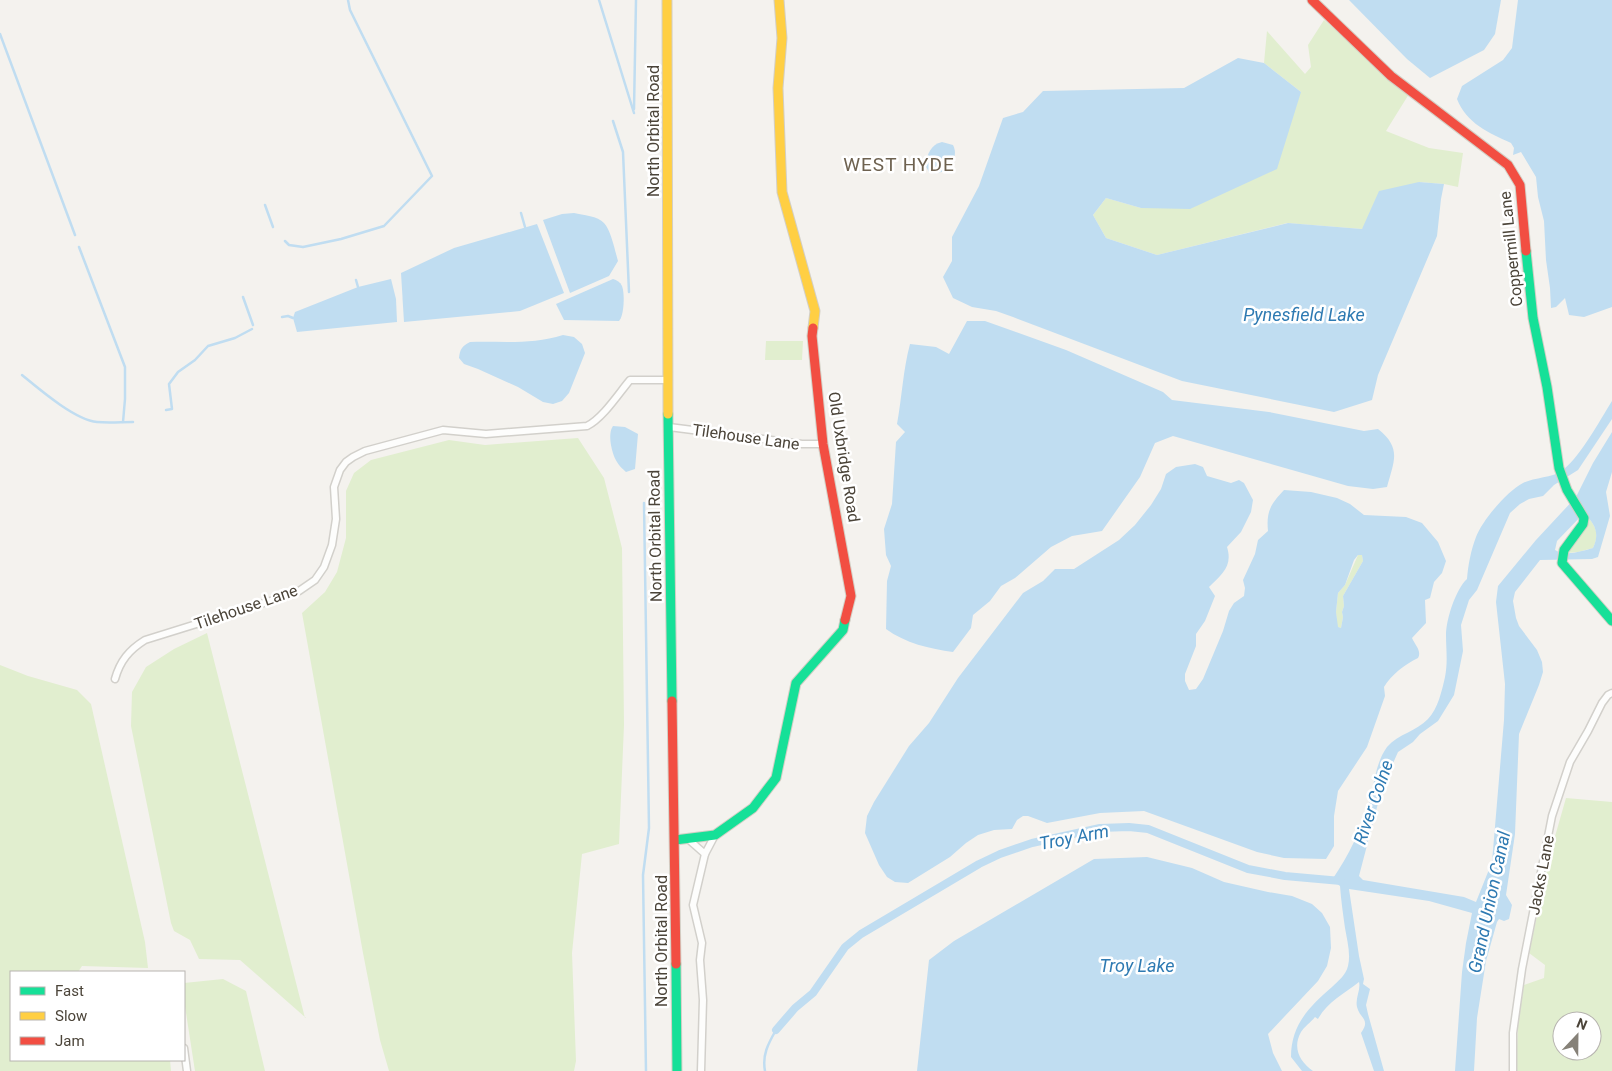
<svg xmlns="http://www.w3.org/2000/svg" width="1612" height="1071" viewBox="0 0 1612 1071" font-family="Roboto,sans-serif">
	<rect width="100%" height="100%" fill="#f4f2ee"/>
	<!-- green -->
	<g fill="#e1eecf" fill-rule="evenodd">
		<polygon points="1324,20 1409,94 1386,131 1429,148 1463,153 1458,187 1444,184 1419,182 1362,229 1287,223 1157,255 1106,238 1093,215 1106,198 1141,208 1301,92 1264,63 1267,31 1305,74 1311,67 1308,45"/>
		<polygon points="766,341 803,341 802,360 765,360"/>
		<polygon points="578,438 604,478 622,548 624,725 619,844 582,854 572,953 576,1061 574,1071 389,1071 380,1040 363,953 302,613 325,592 337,572 346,538 346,491 354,473 371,460 449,440 485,445"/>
		<path d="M 1588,517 C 1597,528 1599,535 1593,548 L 1578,552 L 1567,553 Z"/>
		<polygon points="1358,555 1362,555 1363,561 1343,596 1344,606 1342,612 1343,617 1341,628 1337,627 1336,612 1338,593 1345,585"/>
		<polygon points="207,633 305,1018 306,1018 240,960 199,959 190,940 174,931 171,923 131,726 132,692 146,667 174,649"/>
		<polygon points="0,665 28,676 77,690 91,704 145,942 148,968 82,966 78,972 11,972 11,1060 170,1060 171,1071 0,1071"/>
		<path d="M 1566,798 L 1612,802 L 1612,1071 L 1516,1071 L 1518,1023 L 1524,985 L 1544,978 L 1545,965 L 1529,953 L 1552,847 ZM 1562,1021 L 1592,1021 L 1592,1051 L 1562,1051 Z"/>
		<polygon points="223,979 246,991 265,1071 195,1071 184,1000 184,983"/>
	</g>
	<!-- water -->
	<g fill="#c0ddf1" fill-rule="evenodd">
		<polygon points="1349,0 1501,0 1495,34 1484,50 1430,78 1407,59"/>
		<path d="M 1518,0 L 1612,0 L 1612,307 L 1584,317 L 1569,315 L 1565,298 L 1556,307 L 1551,308 L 1550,288 L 1546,260 L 1544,221 L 1538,197 L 1536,177 L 1521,152 L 1513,155 L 1514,148 L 1511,143 C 1489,133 1466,123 1457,99 L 1462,86 L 1503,60 L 1512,48 Z"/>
		<polygon points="1238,58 1264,63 1301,92 1277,169 1190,209 1141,208 1106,198 1093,215 1106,238 1157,255 1288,223 1362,229 1379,191 1419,182 1444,184 1441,199 1437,236 1378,375 1372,400 1334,412 1182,381 1013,317 996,311 972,307 953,298 943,277 952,261 952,237 979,186 1003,118 1023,112 1043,91 1184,88"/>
		<path d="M 942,142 L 953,145 C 961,160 943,178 929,172 L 925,165 C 927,155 931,144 942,142 Z"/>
		<path d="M 574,213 C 583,215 598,216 604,223 C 611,230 615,251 618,261 L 609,276 L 570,293 L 543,220 L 562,214 Z"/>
		<polygon points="537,224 564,293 520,311 404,322 401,273 454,248"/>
		<polygon points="391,279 396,299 397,322 297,332 293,318 295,312 358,287"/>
		<path d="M 613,279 C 617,280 620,282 622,286 C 625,294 624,316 619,321 L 564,320 L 556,304 Z"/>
		<path d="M 967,321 L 985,321 L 1066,350 L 1163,392 L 1172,400 L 1269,412 L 1364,431 L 1378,429 C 1402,448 1394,461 1387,487 L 1373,489 L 1348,486 L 1173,436 L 1155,443 L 1140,477 L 1102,531 L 1072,536 L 1051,547 L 1015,578 L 1001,586 L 990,601 L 973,615 L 971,628 L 953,652 C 930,649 905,643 886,629 L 887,581 L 891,566 L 886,555 L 884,529 L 892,504 L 896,442 L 905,432 L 897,424 C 902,397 903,370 910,344 L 936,347 L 949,354 Z"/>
		<path d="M 563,335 L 574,337 L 582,344 L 585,353 L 569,393 L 562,401 L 553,404 L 543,402 L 518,387 L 478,369 L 464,364 L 459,358 C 460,349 462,346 470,342 C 502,341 532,345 563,335 Z"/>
		<path d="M 1612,401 L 1612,419 L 1578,470 L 1554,485 L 1543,496 L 1529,499 L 1520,504 L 1510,513 L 1477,590 L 1469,600 L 1461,625 L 1463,651 L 1454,695 L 1438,721 L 1420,734 L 1413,742 L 1398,752 L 1382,788 L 1359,876 L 1363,880 L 1464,897 L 1476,902 L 1492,862 L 1504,720 L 1505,684 L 1496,602 L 1498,586 L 1536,540 L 1576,497 L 1593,463 L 1612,432 L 1612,472 L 1606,492 L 1610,516 L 1598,557 L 1592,559 L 1540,560 L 1515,592 L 1513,601 L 1516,618 L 1519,626 L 1537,650 L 1542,662 L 1543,672 L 1539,685 L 1519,734 L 1515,834 L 1506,895 L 1512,905 L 1509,919 L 1504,921 L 1499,919 L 1497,922 L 1486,961 L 1477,1018 L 1474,1071 L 1455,1071 L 1462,972 L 1466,943 L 1472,913 L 1429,901 L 1349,889 L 1359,956 L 1364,979 L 1363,984 L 1370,989 L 1366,1005 L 1368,1014 L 1384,1071 L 1374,1071 L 1361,1033 C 1371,1019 1360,1019 1357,1007 C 1355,998 1361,990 1359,982 C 1344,994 1327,1002 1318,1019 L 1315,1017 C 1311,1022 1304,1027 1301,1032 C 1292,1048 1300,1062 1313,1071 L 1302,1071 L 1291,1057 C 1291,1025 1309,1007 1332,987 C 1338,981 1346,975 1348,966 C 1351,954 1347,940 1345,928 C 1343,914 1341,900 1340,886 L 1332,880 C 1349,855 1361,830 1370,801 C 1374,784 1376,762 1387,747 C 1398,734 1417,731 1428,719 C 1438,709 1442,690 1445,677 C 1448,662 1446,649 1446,635 C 1446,619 1456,589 1467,579 C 1468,565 1471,550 1476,537 C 1482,521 1507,491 1523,483 C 1533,478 1553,477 1560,472 C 1578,461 1600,420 1612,401 ZM 1584,513 C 1595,524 1600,533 1593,548 C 1582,551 1566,557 1555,550 L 1557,541 Z"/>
		<path d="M 613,426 L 625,427 L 638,434 L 635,469 L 626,472 C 623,469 619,466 617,462 C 612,454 607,434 613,426 Z"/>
		<path d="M 1195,464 L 1203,467 L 1207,476 L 1231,483 L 1239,480 L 1244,483 L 1253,500 L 1251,512 L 1241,532 L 1227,547 C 1233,566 1222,574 1209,587 L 1215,596 L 1205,621 L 1196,634 L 1196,646 L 1185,674 L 1185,681 L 1189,690 L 1196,689 L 1203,679 L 1223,631 L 1229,611 L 1234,603 L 1244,596 L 1245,588 L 1243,580 L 1255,554 L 1258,540 L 1268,531 C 1266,511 1271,504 1284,490 L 1311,492 L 1337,498 L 1350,504 L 1364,515 L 1406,517 L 1422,523 L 1438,542 L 1446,561 L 1442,573 L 1434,582 L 1430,598 L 1425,600 L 1426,623 L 1412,638 C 1415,645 1422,651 1418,658 C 1405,664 1391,675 1384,687 L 1385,696 L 1367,747 L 1338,791 L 1334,816 L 1334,846 L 1326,859 L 1284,858 L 1257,852 L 1144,811 L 1100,813 L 1047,823 L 1028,816 L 1023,816 L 1017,820 L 1012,829 L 994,830 L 978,835 L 966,843 L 950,857 L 908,883 L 895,882 L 887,877 L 879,865 L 865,833 L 867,816 L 874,802 L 909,746 L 929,723 L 958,678 L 1023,593 L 1043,581 L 1055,569 L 1074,569 L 1119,540 L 1135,525 L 1151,505 L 1161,489 L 1166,474 L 1176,467 ZM 1358,555 L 1362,555 L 1363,561 L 1343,596 L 1344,606 L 1342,612 L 1343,617 L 1341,628 L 1338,627 L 1336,612 L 1338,593 L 1345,585 L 1354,560 Z"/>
		<polygon points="1147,857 1192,868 1224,882 1268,892 1292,896 1312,904 1322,913 1330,927 1331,948 1327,966 1318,981 1268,1034 1273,1053 1282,1071 917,1071 929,960 954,941 1094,859"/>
	</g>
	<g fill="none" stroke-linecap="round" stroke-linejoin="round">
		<!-- stream -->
		<g stroke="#c0ddf1" stroke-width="2.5">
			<polyline points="599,0 634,113"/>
			<polyline points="0,34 75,235"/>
			<polyline points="634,109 636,0"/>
			<polyline points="613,121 623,152 629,292"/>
			<polyline points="265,205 273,227"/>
			<polyline points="521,213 525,227"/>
			<polyline points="285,241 289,245 303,247 341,239 384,226 432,176 350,10 348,0"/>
			<polyline points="79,247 125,367 125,399 123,422"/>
			<polyline points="356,280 358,287"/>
			<polyline points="243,297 253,325"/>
			<polyline points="282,317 288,316 293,318"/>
			<path d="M 22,375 C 39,389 75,420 97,422 C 109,423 121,422 133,422"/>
			<polyline points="166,410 172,409 169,384 178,372 195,360 208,346 235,338 252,329"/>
			<polyline points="644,503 649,828 643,875 646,1071"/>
			<path d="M 765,1071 C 762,1055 768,1044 776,1030"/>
		</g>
		<!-- canal -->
		<polyline stroke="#c0ddf1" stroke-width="8" points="776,1030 795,1008 813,993 845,947 861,934 979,864 1000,854 1032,843 1100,828 1129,827 1148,829 1248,869 1285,876 1341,881"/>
		<!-- street casing -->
		<g stroke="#d2d0cb" stroke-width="9">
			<g id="street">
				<polyline points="669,427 802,444 823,444"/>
				<path d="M 115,679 C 120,661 129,650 145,640 L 283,597 L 299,591 L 315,580 L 324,567 L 332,545 L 336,519 L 334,487 L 340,470 L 346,462 L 353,457 L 365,451 L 443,430 L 486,434 L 587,426 C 603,418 619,393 630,380 L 668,380"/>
				<polyline points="688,839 705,854"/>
				<polyline points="184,1048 187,1071"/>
				<polyline points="701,1071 703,1000 700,960 702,943 693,905 705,854 715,835"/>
				<polyline points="1513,1071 1513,1033 1522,969 1552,816 1570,762 1588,731 1602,703 1608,695 1612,693"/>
			</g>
		</g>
		<!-- fast casing -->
		<g stroke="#d3cfc5" stroke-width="11">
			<g id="fast">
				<polyline points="1526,251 1533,318 1547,387 1559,468 1567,490 1584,518 1583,524 1564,550 1562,563 1612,621"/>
				<polyline points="668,414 672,701"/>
				<polyline points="675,840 715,835 753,808 776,778 796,683 843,630 845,620"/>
				<polyline points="676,964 677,1071"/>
			</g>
		</g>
		<!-- slow casing -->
		<g stroke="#d3cfc5" stroke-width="11">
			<g id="slow">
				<polyline points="667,0 668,414"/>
				<polyline points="779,0 782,38 778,88 782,192 815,311 813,328"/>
			</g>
		</g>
		<!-- jam casing -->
		<g stroke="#d3cfc5" stroke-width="11">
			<g id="jam">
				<polyline points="1312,0 1391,76 1508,165 1520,185 1526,251"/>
				<polyline points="813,328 812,336 823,444 851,596 845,620"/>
				<polyline points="672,701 676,964"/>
			</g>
		</g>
		<!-- street -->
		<use href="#street" stroke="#fdfdfc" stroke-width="6"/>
		<!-- fast -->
		<use href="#fast" stroke="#16e098" stroke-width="9"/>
		<!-- slow -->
		<use href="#slow" stroke="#ffcf43" stroke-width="9"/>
		<!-- jam -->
		<use href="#jam" stroke="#f24e42" stroke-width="9"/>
	</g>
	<g text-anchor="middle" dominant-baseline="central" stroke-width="5" stroke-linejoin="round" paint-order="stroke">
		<!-- street labels -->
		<g font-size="16" fill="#4b4439" stroke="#fff">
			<text transform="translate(653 131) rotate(-90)">North Orbital Road</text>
			<text transform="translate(1511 249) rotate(-96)">Coppermill Lane</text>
			<text transform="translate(746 437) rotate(8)">Tilehouse Lane</text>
			<text transform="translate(844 457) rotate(81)">Old Uxbridge Road</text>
			<text transform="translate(655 536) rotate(-91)">North Orbital Road</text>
			<text transform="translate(246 607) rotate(-19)">Tilehouse Lane</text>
			<text transform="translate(1541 875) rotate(-79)">Jacks Lane</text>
			<text transform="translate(661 941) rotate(-90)">North Orbital Road</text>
		</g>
		<!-- water labels -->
		<g font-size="18" font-style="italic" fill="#2e7ab2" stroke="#fff">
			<text x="1304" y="314">Pynesfield Lake</text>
			<text transform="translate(1373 802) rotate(-71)">River Colne</text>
			<text transform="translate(1074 837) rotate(-11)">Troy Arm</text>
			<text transform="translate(1489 902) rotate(-78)">Grand Union Canal</text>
			<text x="1137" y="965">Troy Lake</text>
		</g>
		<!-- quarter labels -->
		<g font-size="19" letter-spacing="1" fill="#6e6250" stroke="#fff">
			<text x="899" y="164">WEST HYDE</text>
		</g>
	</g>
	<!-- legend -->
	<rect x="10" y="971" width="175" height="90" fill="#ffffff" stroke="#b7b4b0"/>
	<rect x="20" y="987" width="25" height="8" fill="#16e098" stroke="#b7b4b0"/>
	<text x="55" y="996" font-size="15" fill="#4b4439">Fast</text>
	<rect x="20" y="1012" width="25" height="8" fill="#ffcf43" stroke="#b7b4b0"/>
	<text x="55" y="1021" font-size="15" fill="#4b4439">Slow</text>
	<rect x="20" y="1037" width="25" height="8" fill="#f24e42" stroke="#b7b4b0"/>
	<text x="55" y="1046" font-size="15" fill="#4b4439">Jam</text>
	<!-- north arrow -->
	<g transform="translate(1577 1036) rotate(22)"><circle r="24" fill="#ffffff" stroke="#b7b4b0"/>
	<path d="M0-4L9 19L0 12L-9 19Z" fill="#868178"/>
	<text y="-8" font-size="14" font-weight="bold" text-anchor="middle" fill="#4b4439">N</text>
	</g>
</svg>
